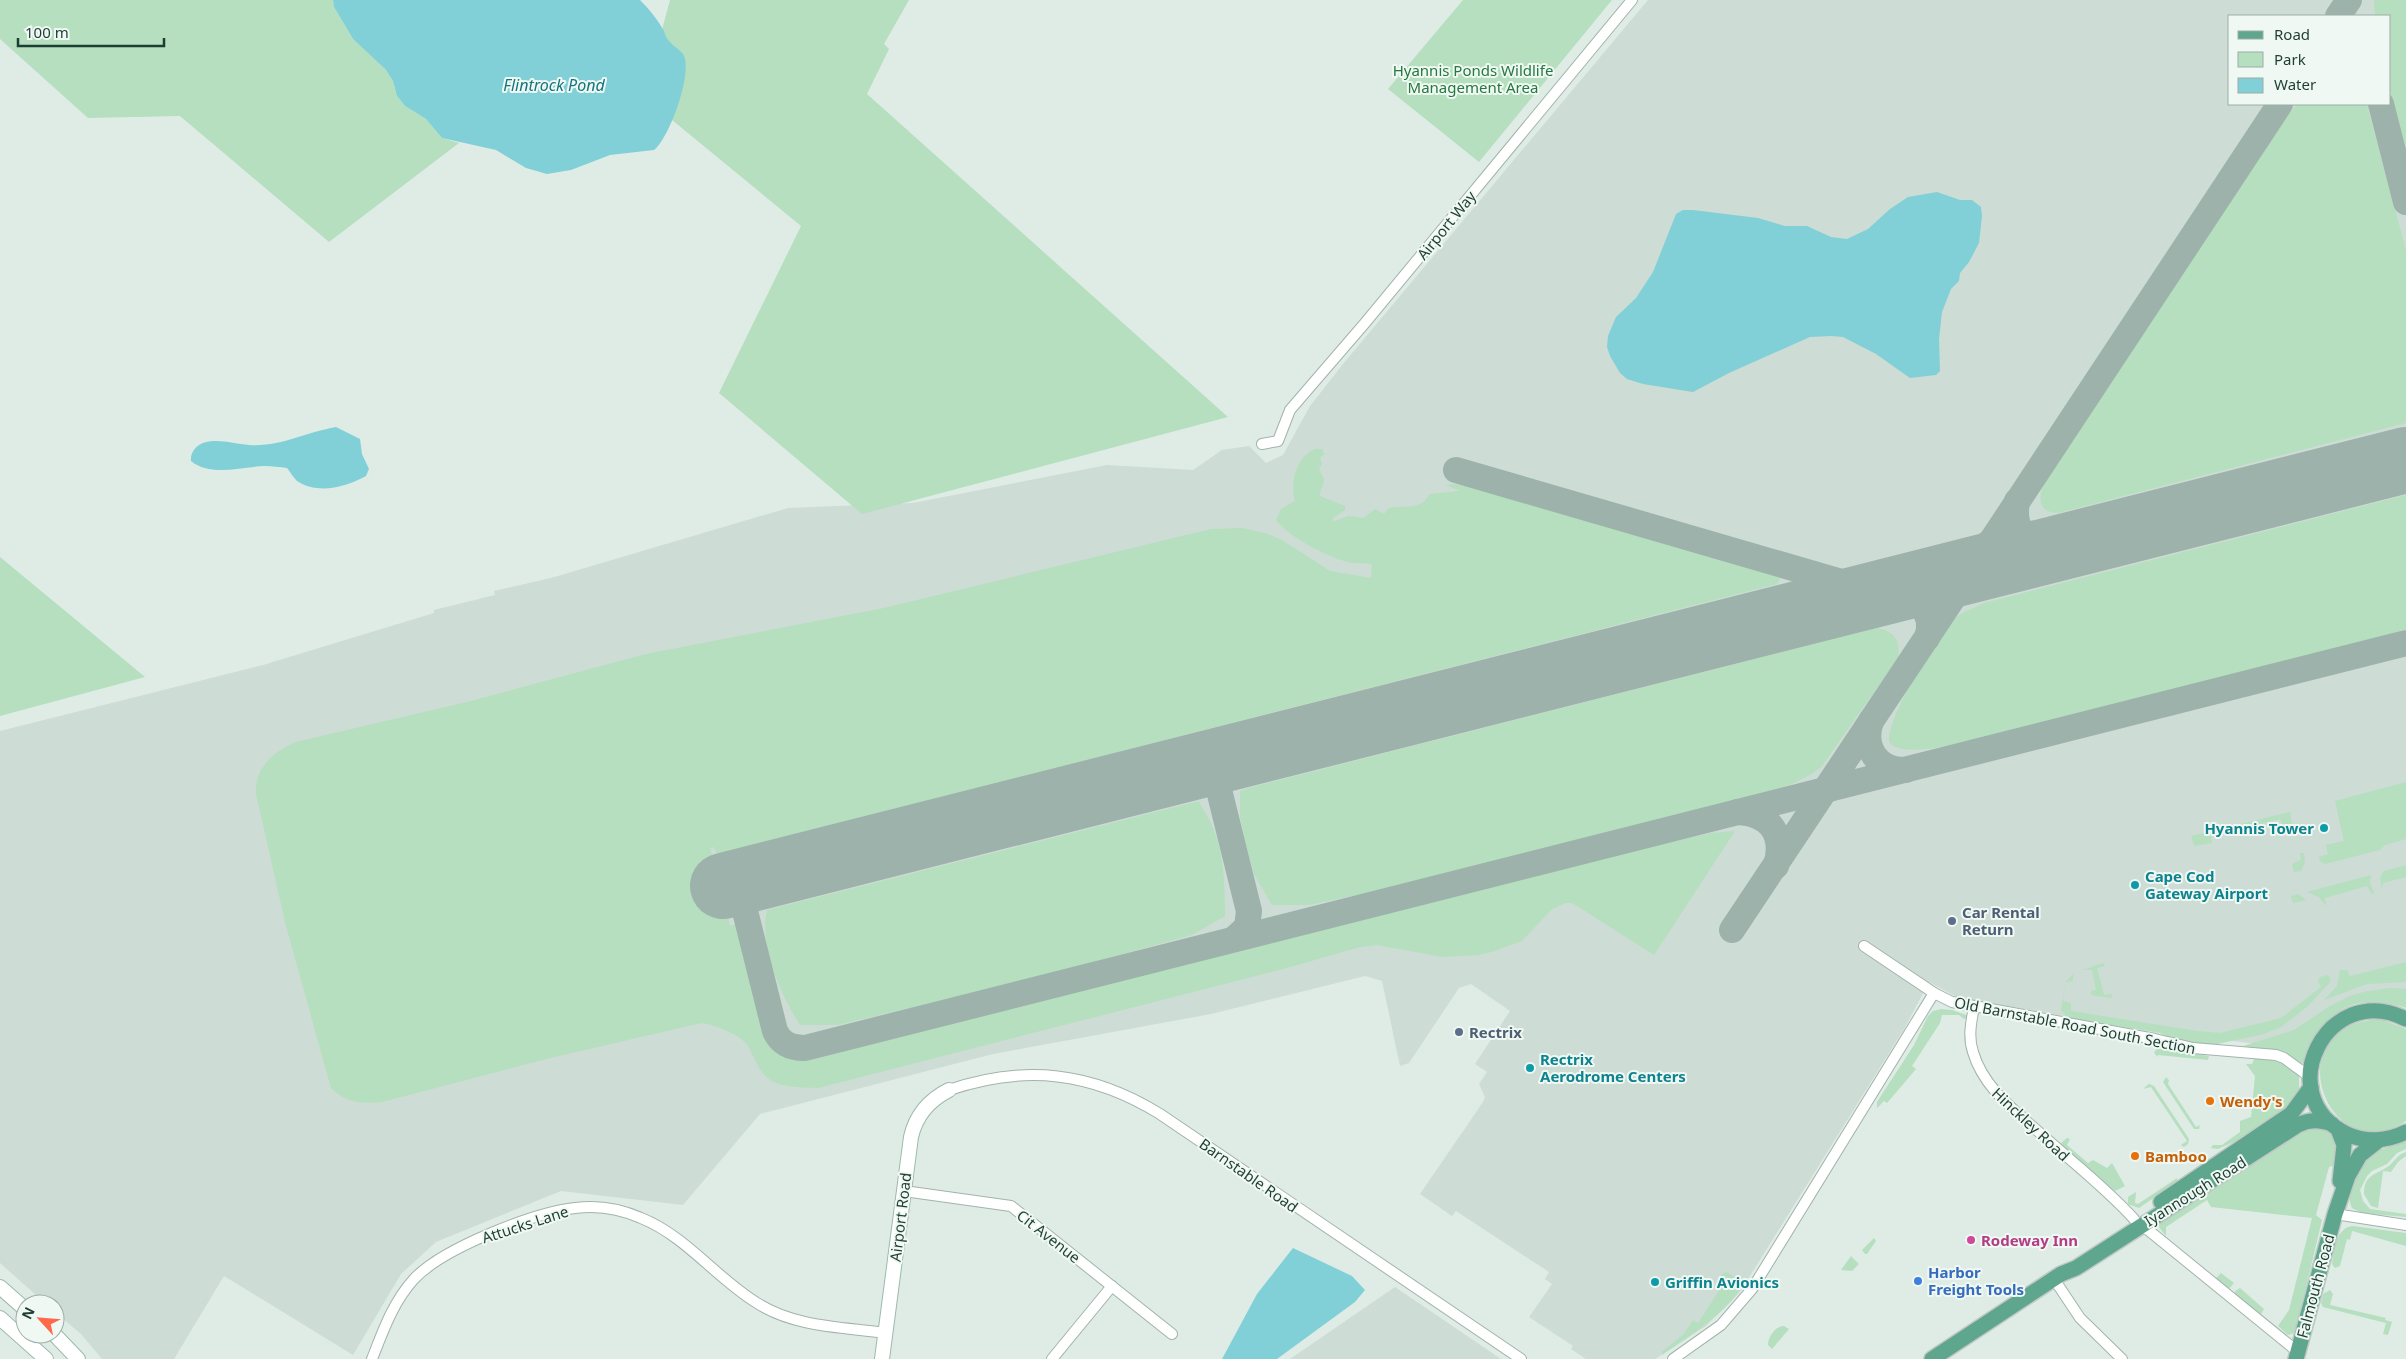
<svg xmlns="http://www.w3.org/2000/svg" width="2406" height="1359" viewBox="0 0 2406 1359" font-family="'Noto Sans',sans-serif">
	<rect width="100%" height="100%" fill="#dfece5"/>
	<!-- built -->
	<g fill="#cddcd4" fill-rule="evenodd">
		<path d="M 1648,0 L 2406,0 L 2406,1004 L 2379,1000 L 2347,1005 L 2324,1021 L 2296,1049 L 2131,1028 L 1957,997 L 1929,982 L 1904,1029 L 1740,1292 L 1706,1326 L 1655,1359 L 1586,1359 L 1571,1349 L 1573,1346 L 1529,1317 L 1552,1284 L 1545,1279 L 1549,1272 L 1456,1211 L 1452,1216 L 1420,1194 L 1483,1102 L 1485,1097 L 1479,1084 L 1487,1072 L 1475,1064 L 1510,1011 L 1471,984 L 1459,988 L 1409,1063 L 1400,1066 L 1382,981 L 1365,976 L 1211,1014 L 993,1054 L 760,1114 L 683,1205 L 561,1191 L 436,1242 L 401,1274 L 353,1355 L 224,1276 L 174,1359 L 102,1359 L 81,1334 L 55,1312 L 55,1304 L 46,1304 L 0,1263 L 0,731 L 263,665 L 434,613 L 434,610 L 495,595 L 494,591 L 551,578 L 788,508 L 913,503 L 1107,465 L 1193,470 L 1222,450 L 1249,446 L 1266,463 L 1283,455 L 1310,406 L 1343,364 ZM 2230,16 L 2390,16 L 2390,104 L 2230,104 Z"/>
		<polygon points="1395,1287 1501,1359 1290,1359"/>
	</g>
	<!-- green -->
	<g fill="#b5dfbe">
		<polygon points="0,0 333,0 334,7 353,39 386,70 393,81 397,96 405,106 426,119 442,138 459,143 329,242 180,116 88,118 0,39"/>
		<polygon points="670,0 909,0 884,44 889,49 867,94 1228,417 862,514 719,393 801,226 644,97"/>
		<polygon points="1463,0 1612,0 1479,162 1388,89"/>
		<polygon points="2374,0 2406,0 2406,154 2390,88 2390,16 2375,16"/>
		<path d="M 2297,104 L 2366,104 L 2367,106 L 2406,250 L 2406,423 L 2058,513 C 2034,512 2039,492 2047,477 L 2259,155 Z"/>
		<path d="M 1315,449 L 1322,449 L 1324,454 L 1320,458 L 1322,464 L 1319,470 C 1329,484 1320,484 1320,496 L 1345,506 L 1345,510 L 1333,518 L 1333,522 L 1348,516 L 1364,518 L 1375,509 L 1384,514 L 1389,508 C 1405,505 1422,511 1429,494 L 1460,491 L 1446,485 L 1453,484 L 1478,488 L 1754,569 L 1777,576 L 1780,579 L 1777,584 L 1761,588 L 717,854 L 714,847 L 710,848 L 715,865 L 718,865 L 729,907 L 726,908 L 730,926 L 736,924 L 764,1035 L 776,1052 L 789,1059 L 803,1060 L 1640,849 L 1712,833 L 1735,831 L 1654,955 L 1585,911 L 1572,903 L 1565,903 L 1551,910 L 1522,941 L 1491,952 L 1478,955 L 1443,957 L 1377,945 L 1360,947 L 1283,969 L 818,1088 C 803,1087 785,1088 772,1081 C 759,1074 755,1058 748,1046 C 742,1035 713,1024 701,1023 L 546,1059 L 382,1102 C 361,1104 347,1103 331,1088 L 286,926 L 256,794 C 255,767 273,752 296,742 L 471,701 L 646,654 L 884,608 L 1211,529 L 1242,528 L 1265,533 L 1282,540 L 1330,571 L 1371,578 L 1372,564 C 1364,563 1356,564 1348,562 C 1326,556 1290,538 1276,520 L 1281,509 L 1295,501 C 1290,482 1296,457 1315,449 Z"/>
		<path d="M 2406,495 L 2406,629 L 2371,640 L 1967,742 C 1951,744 1898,759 1889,741 C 1888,717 1937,632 1956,617 C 1964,611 1975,608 1984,603 Z"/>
		<polygon points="0,557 145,677 0,716"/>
		<path d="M 1877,628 C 1894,631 1901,641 1898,658 L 1822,766 L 1812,774 L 1790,785 L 1729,803 L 1395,887 L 1309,905 L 1272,905 L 1254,874 L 1246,845 L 1240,817 L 1240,791 L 1248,788 Z"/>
		<polygon points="2406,782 2406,839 2385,845 2380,850 2325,864 2320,861 2319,857 2328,854 2326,845 2344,841 2335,801"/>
		<path d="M 1199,801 C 1201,808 1207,814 1210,821 C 1224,850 1225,884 1225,916 L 1192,935 L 1024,981 L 837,1025 L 800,1025 C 781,994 759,947 767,910 Z"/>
		<polygon points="2290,812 2293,830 2285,831 2280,819 2211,836 2212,843 2194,846 2191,836"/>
		<polygon points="2300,853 2304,853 2305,862 2301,871 2294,872 2292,864 2301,860"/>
		<polygon points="2406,865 2406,877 2383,883 2382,890 2380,878 2384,871"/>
		<polygon points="2371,875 2370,883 2374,893 2372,894 2367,886 2325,898 2326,906 2319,897 2307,892"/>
		<polygon points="2298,894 2306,900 2293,903 2291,896"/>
		<polygon points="2406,962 2406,982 2367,984 2324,1000 2337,986 2340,970 2347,970 2350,976"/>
		<polygon points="2103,963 2105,966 2097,968 2104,995 2112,994 2111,998 2091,995 2091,991 2096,990 2092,970 2083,970"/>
		<polygon points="2073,974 2073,981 2066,982 2063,1001 2071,1003 2071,1011 2197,1031 2220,1033 2281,1018 2321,987 2318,981 2320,977 2328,975 2331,981 2308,1006 2281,1027 2264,1034 2208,1046 2179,1042 2160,1033 2068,1018 2061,1010 2066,981"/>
		<path d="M 2390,988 L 2406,989 L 2406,1008 C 2351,989 2321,1014 2302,1064 L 2284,1053 L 2243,1046 L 2294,1030 L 2330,1006 L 2348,997 L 2363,992 Z"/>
		<polygon points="1941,1009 1952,1010 1966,1015 1967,1018 1964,1019 1959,1015 1942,1015 1940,1023 1912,1066 1916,1069 1887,1103 1884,1101 1877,1108 1877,1102 1914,1045 1928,1016 1933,1011"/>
		<path d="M 2371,1020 L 2383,1020 L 2406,1029 L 2406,1121 C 2329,1171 2276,1033 2371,1020 Z"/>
		<polygon points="2157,1048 2209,1056 2208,1060 2158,1055 2158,1057 2154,1053"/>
		<polygon points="2255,1057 2279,1061 2291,1067 2299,1076 2299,1093 2293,1104 2243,1138 2218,1149 2211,1148 2213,1145 2222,1145 2240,1132 2240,1121 2251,1117 2255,1076 2246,1064 2252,1064"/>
		<polygon points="2166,1077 2169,1080 2168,1084 2196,1127 2200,1125 2199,1129 2194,1129 2163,1082"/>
		<polygon points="2149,1084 2154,1086 2189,1139 2188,1144 2184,1147 2181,1145 2187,1141 2151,1087 2143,1089"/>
		<path d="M 2309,1127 C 2338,1131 2337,1138 2335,1165 L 2329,1167 L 2316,1215 L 2322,1220 L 2295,1333 L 2288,1335 L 2278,1326 L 2289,1310 L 2312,1218 L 2211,1207 L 2207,1200 L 2166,1227 L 2166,1236 L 2158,1226 L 2162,1221 Z"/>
		<polygon points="2067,1138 2070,1139 2067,1145 2088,1163 2093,1160 2107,1168 2112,1163 2125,1186 2115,1191 2062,1146 2061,1143"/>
		<path d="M 2406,1141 L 2406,1149 L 2397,1153 L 2387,1164 L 2372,1171 L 2367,1176 L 2360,1190 L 2363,1201 L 2370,1209 L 2406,1214 L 2406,1217 L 2362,1213 L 2352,1208 C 2348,1200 2350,1194 2353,1185 C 2363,1149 2375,1153 2406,1141 Z"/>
		<path d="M 2406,1152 L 2406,1156 L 2398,1162 L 2391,1172 L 2383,1171 L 2378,1208 L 2371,1206 L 2364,1194 C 2364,1172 2379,1175 2391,1164 C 2396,1159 2399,1154 2406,1152 Z"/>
		<polygon points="2177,1178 2177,1182 2139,1208 2128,1204 2128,1197 2136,1192 2135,1203 2138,1204"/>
		<path d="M 2353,1226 L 2406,1233 L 2406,1246 L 2352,1231 L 2350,1240 L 2347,1239 L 2340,1266 L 2335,1268 L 2332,1264 C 2334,1250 2336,1227 2353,1226 Z"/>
		<polygon points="1874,1238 1876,1241 1867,1254 1865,1254 1862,1250"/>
		<polygon points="1851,1256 1859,1264 1852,1271 1841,1270"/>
		<path d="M 1726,1272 L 1742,1281 C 1741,1304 1681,1342 1662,1355 L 1662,1352 L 1684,1334 L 1693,1320 L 1698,1323 L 1726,1280 L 1721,1275 Z"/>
		<polygon points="2221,1273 2234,1283 2229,1289 2216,1278"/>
		<polygon points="2240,1288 2264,1309 2261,1314 2235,1294 2235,1291"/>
		<polygon points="2330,1290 2333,1294 2330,1305 2386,1318 2385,1320 2392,1322 2388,1335 2383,1334 2386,1323 2323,1307 2321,1303 2323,1294"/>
		<path d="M 1784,1326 L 1789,1329 L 1772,1349 L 1768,1345 C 1768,1336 1776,1326 1784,1326 Z"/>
	</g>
	<!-- water -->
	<g fill="#81d0d7">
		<path d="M 333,0 L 640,0 C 649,9 658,20 664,31 C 665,34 666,38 669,41 C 673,46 679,49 683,54 C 694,71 669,139 654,150 L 610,155 L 571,170 L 547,174 L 526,168 L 496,150 L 442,138 L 426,119 L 405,106 L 397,96 L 393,81 L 386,70 L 353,39 L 334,7 Z"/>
		<polygon points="1937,192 1960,200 1972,200 1981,207 1982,216 1979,243 1969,262 1960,273 1959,281 1951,289 1942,312 1939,339 1940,371 1936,375 1910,378 1876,354 1843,337 1831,336 1810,337 1729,373 1693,392 1643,384 1627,379 1620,373 1610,356 1607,347 1608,336 1616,317 1636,298 1653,272 1676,214 1683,210 1693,210 1758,218 1785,226 1807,226 1831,237 1847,239 1868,229 1890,209 1908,197"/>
		<path d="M 336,427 L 360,439 L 362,454 L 369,469 L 366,476 C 346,487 318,495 297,481 C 294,478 290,472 287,468 C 280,467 272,466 264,466 C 241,467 210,477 191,461 C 190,454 195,446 203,443 C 217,438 235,444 249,445 C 281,447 306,432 336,427 Z"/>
		<polygon points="1293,1248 1352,1276 1365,1290 1355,1302 1277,1359 1222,1359 1257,1294"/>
	</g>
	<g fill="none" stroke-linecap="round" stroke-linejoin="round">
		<!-- taxiway -->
		<g stroke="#9cb2aa" stroke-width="26">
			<polyline points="2338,16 2349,0"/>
			<polyline points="2381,104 2406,202"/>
			<polyline points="1456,470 1879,593"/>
			<path d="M 2017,501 C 2012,532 2026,542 2053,549"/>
			<polyline points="1947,576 1970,561 1992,540 2280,104"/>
			<path d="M 1887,591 C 1911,595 1937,608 1927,638"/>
			<path d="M 1871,721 C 1862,747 1877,771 1906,770"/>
			<polyline points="1184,769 1207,775 1218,786 1249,911 1247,927 1234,939"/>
			<path d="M 1218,786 C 1218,770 1226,764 1239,755"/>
			<path d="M 1738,812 C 1771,814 1785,835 1776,866"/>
			<path d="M 738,883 L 775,1031 C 781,1044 791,1048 805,1048 L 2406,643"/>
			<polyline points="1732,930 1953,598 1971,579 2001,562"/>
		</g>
		<!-- runway -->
		<polyline stroke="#9cb2aa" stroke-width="66" points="723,886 2406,460"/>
		<!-- street casing -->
		<g stroke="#a1b4ac" stroke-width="12">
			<g id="street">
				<polyline points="1262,444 1278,441 1290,410 1365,323 1632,0"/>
				<polyline points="1864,946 1934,993 1952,1002 2155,1039 2193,1048 2276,1055 2284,1058 2310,1077"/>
				<path d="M 1974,1007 C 1971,1022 1968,1037 1973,1052 C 1983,1087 2014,1110 2041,1134 C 2072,1162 2106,1188 2134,1219"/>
				<path d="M 949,1090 C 1025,1064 1092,1072 1160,1114 L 1521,1359"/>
				<polyline points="904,1191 1011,1206 1172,1334"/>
				<polyline points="2335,1214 2406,1225"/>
				<polyline points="2142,1225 2298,1352"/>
				<polyline points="2054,1279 2080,1318 2122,1359"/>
				<path d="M 372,1359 C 383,1331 393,1302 414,1279 C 443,1248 533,1213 575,1208 C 597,1205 621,1209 641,1218 C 686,1236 716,1278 757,1303 C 794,1327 842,1327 885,1333"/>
				<polyline points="1052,1359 1112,1286"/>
				<polyline points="1673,1359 1721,1325 1752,1289 1934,993"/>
			</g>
		</g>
		<!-- secondary casing -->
		<g stroke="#9cb9ad" stroke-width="16">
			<g id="secondary">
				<polyline points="0,1287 25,1309"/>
				<polyline points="0,1318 46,1359"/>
				<polyline points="54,1334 78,1359"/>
				<path d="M 882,1359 L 911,1137 C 916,1115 929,1100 949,1090"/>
			</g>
		</g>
		<!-- primary casing -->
		<g stroke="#c0c9c6" stroke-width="18">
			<g id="primary">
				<path d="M 2406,1019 C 2327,979 2269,1096 2347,1134 C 2366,1143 2388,1141 2406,1132"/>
				<polyline points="2338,1129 2344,1145 2340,1181"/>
				<polyline points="2161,1202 2291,1114 2311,1087"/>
				<path d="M 1932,1359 L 2061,1274 L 2076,1268 L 2298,1125 C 2310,1119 2320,1120 2332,1124"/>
				<polyline points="2296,1359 2335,1214 2348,1176 2360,1155 2379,1140"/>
			</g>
		</g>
		<!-- street -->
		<use href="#street" stroke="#fff" stroke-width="10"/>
		<!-- secondary -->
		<use href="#secondary" stroke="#fff" stroke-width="14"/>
		<!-- primary -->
		<use href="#primary" stroke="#5fa68f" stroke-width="15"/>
	</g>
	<!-- markers -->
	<g fill="#0f9aa8" stroke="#f0f8f3" stroke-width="2">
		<circle cx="2324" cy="828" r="5"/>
		<circle cx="2135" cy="885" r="5"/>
		<circle cx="1530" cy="1068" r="5"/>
		<circle cx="1655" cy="1282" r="5"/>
	</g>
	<g fill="#5c6f8a" stroke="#f0f8f3" stroke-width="2">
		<circle cx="1952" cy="921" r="5"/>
		<circle cx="1459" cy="1032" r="5"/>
	</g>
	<g fill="#e8710a" stroke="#f0f8f3" stroke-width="2">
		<circle cx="2210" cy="1101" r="5"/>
		<circle cx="2135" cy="1156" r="5"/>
	</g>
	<circle fill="#d1479c" stroke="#f0f8f3" stroke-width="2" cx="1971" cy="1240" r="5"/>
	<circle fill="#3f7fe0" stroke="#f0f8f3" stroke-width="2" cx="1918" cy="1281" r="5"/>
	<g text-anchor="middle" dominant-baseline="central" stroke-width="4" stroke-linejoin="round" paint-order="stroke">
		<!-- park labels -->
		<g font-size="15" fill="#25783f" stroke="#f0f8f3">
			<text x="1473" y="70">Hyannis Ponds Wildlife<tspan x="1473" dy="17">Management Area</tspan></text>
		</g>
		<!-- street labels -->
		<g font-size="15" fill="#1e3e33" stroke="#f0f8f3">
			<text transform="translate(1446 225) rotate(-51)">Airport Way</text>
			<text transform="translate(2075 1025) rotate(11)">Old Barnstable Road South Section</text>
			<text transform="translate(2031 1124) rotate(43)">Hinckley Road</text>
			<text transform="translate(1249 1175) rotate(35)">Barnstable Road</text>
			<text transform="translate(2195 1191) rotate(-32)">Iyannough Road</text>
			<text transform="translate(900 1217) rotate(-83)">Airport Road</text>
			<text transform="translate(525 1224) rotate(-18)">Attucks Lane</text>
			<text transform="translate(1049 1236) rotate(38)">Cit Avenue</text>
			<text transform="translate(2315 1286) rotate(-75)">Falmouth Road</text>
		</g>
		<!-- culture labels -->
		<g font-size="15" font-weight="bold" fill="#0d838f" stroke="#f0f8f3" text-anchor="start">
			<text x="2314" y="828" text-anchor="end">Hyannis Tower</text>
			<text x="2145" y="876">Cape Cod<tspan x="2145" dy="17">Gateway Airport</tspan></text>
			<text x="1540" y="1059">Rectrix<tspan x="1540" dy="17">Aerodrome Centers</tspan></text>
			<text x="1665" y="1282">Griffin Avionics</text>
		</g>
		<!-- service labels -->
		<g font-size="15" font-weight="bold" fill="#4e5e75" stroke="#f0f8f3" text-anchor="start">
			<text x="1962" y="912">Car Rental<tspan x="1962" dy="17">Return</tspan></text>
			<text x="1469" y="1032">Rectrix</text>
		</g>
		<!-- food labels -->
		<g font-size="15" font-weight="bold" fill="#c56008" stroke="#f0f8f3" text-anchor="start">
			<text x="2220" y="1101">Wendy's</text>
			<text x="2145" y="1156">Bamboo</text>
		</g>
		<!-- hotel labels -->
		<g font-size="15" font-weight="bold" fill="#b23c85" stroke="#f0f8f3" text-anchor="start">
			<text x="1981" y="1240">Rodeway Inn</text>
		</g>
		<!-- shop labels -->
		<g font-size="15" font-weight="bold" fill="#366cbe" stroke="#f0f8f3" text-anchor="start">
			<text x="1928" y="1272">Harbor<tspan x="1928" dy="17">Freight Tools</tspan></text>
		</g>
		<!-- water labels -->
		<g font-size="16" font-style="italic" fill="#13757f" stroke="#f0f8f3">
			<text x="554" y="85">Flintrock Pond</text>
		</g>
	</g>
	<!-- legend -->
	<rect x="2228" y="15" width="162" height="90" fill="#f0f8f3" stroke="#9caea6"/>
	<rect x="2238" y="31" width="25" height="8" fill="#5fa68f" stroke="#9caea6"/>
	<text x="2274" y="40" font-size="15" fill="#1e3e33">Road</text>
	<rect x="2238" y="52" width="25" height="15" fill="#b5dfbe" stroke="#9caea6"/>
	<text x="2274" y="65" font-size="15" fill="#1e3e33">Park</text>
	<rect x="2238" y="78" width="25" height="15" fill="#81d0d7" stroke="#9caea6"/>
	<text x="2274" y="90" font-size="15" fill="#1e3e33">Water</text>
	<!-- north arrow -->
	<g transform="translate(40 1319) rotate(296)"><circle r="24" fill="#f0f8f3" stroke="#9caea6"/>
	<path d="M0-4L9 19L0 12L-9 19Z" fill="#ff694a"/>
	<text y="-8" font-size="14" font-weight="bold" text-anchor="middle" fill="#1e3e33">N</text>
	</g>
	<!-- scale -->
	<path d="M18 38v8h146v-8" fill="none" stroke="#1e3e33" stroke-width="2.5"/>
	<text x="25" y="38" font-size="15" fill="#1e3e33" stroke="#f0f8f3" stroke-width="4" paint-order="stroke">100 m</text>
</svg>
